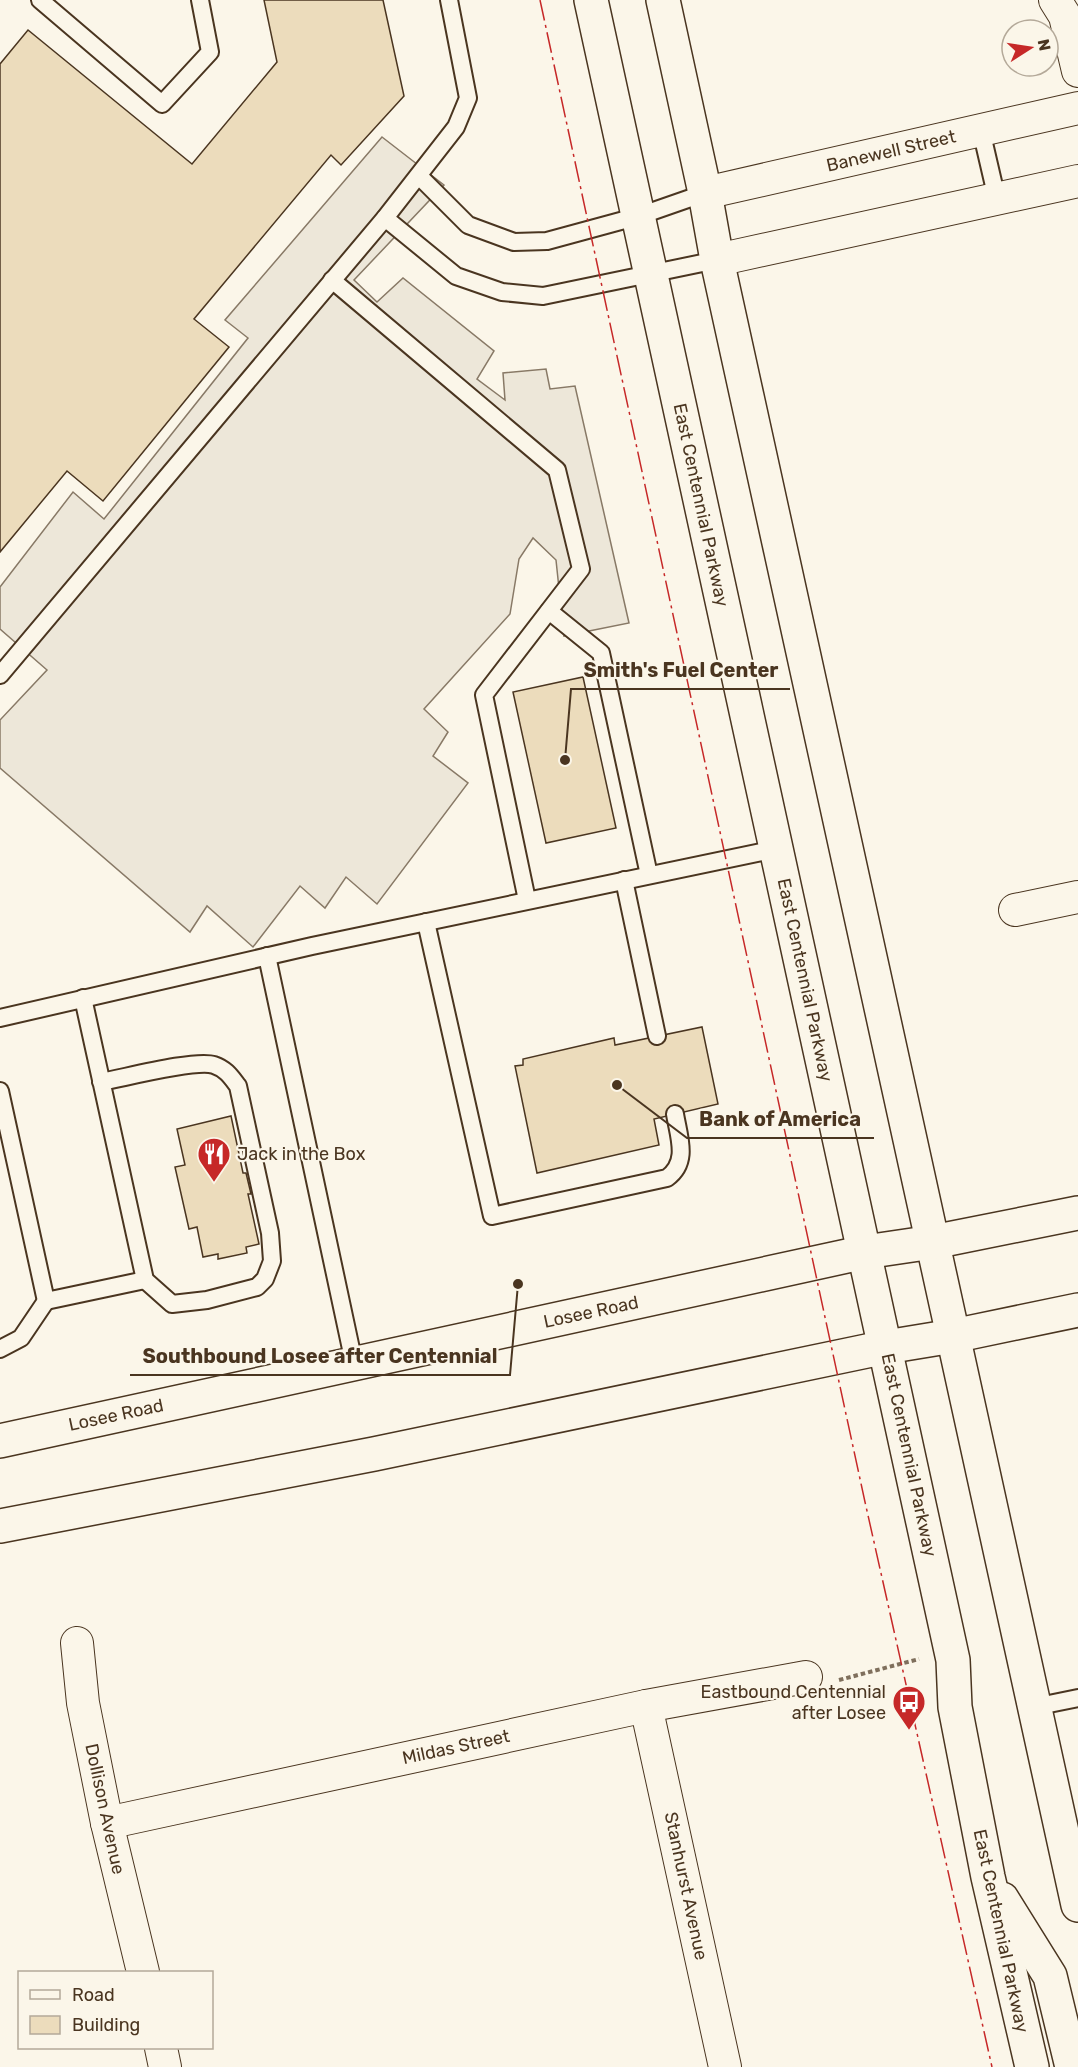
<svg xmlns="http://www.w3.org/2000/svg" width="1078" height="2067" viewBox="0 0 1078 2067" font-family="Rubik,sans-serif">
	<rect width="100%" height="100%" fill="#fbf6e9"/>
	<!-- parking -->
	<polygon fill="#ede7d9" stroke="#887966" stroke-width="1.5" points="382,137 444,185 354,280 377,302 403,278 494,351 477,379 505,400 503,373 546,369 550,389 575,386 629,623 564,636 556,560 533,538 519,559 510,614 424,709 448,732 433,756 468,783 377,904 346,877 325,908 300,886 253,947 207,906 190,932 0,768 0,720 47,670 0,629 0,587 73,492 104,519 248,338 225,320"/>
	<!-- building -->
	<g fill="#ecdcbc" stroke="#4a3520" stroke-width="1.5">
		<polygon points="264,0 383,0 404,96 341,165 331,155 194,319 229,347 103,501 67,471 0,552 0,64 28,30 192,164 277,62"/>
		<polygon points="583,677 616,828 546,843 513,692"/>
		<polygon points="702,1027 718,1104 654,1119 659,1145 537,1173 515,1066 523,1065 523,1059 614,1038 615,1045"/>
		<polygon points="231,1116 243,1173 246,1173 251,1194 248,1194 259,1244 246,1247 247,1253 218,1259 218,1254 203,1257 197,1227 189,1229 175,1167 185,1165 177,1129"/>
	</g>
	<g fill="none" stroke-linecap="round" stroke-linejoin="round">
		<!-- lane casing -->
		<g stroke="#4a3520" stroke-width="20">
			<g id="lane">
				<polyline points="40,0 162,104 210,52 200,0"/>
				<polyline points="981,130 997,199"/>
				<polyline points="419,176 468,225 514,242 547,241 639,216 705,193"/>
				<polyline points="385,218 456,276 502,292 543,296 717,260"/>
				<polyline points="332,280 557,470 581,569 484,695 527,900"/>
				<polyline points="549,611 601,653 649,875"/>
				<polyline points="0,675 385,218 456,127 468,98 449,0"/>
				<polyline points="624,880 657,1036"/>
				<path d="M 426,922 L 492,1216 L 667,1178 C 689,1162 679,1138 675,1114"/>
				<polyline points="267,956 354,1363"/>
				<path d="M 83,998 L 145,1280 L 172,1304 L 207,1300 L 257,1287 L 265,1279 L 272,1261 L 270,1233 L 238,1086 C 231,1077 226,1069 214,1065 C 195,1059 124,1078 101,1082"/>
				<polyline points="0,1018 312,946 776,849"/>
				<polyline points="0,1091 46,1301 145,1280"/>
				<polyline points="0,1349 21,1338 46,1301"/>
				<polyline points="1034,1707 1078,1698"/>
			</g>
		</g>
		<!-- street casing -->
		<g stroke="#4a3520" stroke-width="34">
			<g id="street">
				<polyline points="1055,0 1065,16 1078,71"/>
				<polyline points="705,193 1078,108"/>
				<polyline points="717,260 1078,181"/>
				<polyline points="1015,910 1078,897"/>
				<polyline points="77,1643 83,1703 107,1823 143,1972"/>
				<polyline points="646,1706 725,2067"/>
				<polyline points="107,1823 646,1706 806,1677"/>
				<polyline points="161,2048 165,2067"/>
			</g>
		</g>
		<!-- secondary casing -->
		<g stroke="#4a3520" stroke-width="36">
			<g id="secondary">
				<polyline points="591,0 953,1660 955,1707 988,1877 1032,2067"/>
				<polyline points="663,0 705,193 717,260 1078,1905"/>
				<polyline points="0,1441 865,1252 933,1242 1078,1213"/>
				<polyline points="0,1526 374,1454 886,1347 953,1336 1078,1310"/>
				<polyline points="1002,1899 1050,1976 1072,2067"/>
			</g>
		</g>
		<!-- path -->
		<polyline stroke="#7f6f5c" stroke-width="4" stroke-dasharray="4.5 3" stroke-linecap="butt" points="839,1680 919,1659"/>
		<!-- lane -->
		<use href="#lane" stroke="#fbf6e9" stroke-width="16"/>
		<!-- street -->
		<use href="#street" stroke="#fbf6e9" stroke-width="32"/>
		<!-- secondary -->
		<use href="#secondary" stroke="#fbf6e9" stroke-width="33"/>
		<!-- power -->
		<polyline stroke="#c62828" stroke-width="1.5" stroke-dasharray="21 4.5 3 4.5" stroke-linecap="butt" points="540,0 865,1502 992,2067"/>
	</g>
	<!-- icons -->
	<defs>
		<g id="restaurant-pin" transform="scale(1.725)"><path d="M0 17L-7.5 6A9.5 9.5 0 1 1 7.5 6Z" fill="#c62828" stroke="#fbf6e9"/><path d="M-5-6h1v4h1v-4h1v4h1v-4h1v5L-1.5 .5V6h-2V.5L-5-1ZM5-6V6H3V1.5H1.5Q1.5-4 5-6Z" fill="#fff"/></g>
		<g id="bus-pin" transform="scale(1.725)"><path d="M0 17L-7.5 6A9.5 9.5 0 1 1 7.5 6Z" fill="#c62828" stroke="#fbf6e9"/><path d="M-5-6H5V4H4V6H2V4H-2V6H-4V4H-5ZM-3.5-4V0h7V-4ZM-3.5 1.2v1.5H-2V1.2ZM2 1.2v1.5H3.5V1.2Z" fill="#fff"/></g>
	</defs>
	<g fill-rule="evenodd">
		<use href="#restaurant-pin" x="214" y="1154"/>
		<use href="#bus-pin" x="909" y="1702"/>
	</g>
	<g text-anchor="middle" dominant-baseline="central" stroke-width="4.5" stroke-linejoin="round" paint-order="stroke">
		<!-- street labels -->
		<g font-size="18" fill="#4a3520" stroke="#fbf6e9">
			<text transform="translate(891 151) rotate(-13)">Banewell Street</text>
			<text transform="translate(701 505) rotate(78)">East Centennial Parkway</text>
			<text transform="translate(805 980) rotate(78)">East Centennial Parkway</text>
			<text transform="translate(591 1312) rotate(-12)">Losee Road</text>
			<text transform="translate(116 1415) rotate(-12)">Losee Road</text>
			<text transform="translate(909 1455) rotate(78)">East Centennial Parkway</text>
			<text transform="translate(456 1747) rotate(-12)">Mildas Street</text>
			<text transform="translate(105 1809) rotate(78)">Dollison Avenue</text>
			<text transform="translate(686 1886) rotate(78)">Stanhurst Avenue</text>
			<text transform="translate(1001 1931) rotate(78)">East Centennial Parkway</text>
		</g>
		<!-- poi labels -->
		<g font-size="18" fill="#4a3520" stroke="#fbf6e9" text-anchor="start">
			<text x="237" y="1154">Jack in the Box</text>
			<text x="886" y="1692" text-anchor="end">Eastbound Centennial<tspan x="886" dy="21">after Losee</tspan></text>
		</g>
	</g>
	<!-- callouts -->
	<path fill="none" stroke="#4a3520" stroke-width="2" d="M565 760L571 689H790M617 1085L687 1138H874M518 1284L510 1375H130"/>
	<g fill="#4a3520" stroke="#fbf6e9" stroke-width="2">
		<circle cx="565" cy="760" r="6"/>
		<circle cx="617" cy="1085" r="6"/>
		<circle cx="518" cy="1284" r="6"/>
	</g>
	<g font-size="20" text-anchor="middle" font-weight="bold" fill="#4a3520" stroke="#fbf6e9" stroke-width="4.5" stroke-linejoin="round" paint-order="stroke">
		<text x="681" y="677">Smith's Fuel Center</text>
		<text x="780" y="1126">Bank of America</text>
		<text x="320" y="1363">Southbound Losee after Centennial</text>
	</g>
	<!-- legend -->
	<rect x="18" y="1971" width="195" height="78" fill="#fbf6e9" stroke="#b4a999" stroke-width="1.5"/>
	<rect x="30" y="1990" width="30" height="9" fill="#fbf6e9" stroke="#b4a999" stroke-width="1.5"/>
	<text x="72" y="2001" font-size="18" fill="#4a3520">Road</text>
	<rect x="30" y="2016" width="30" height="18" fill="#ecdcbc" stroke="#b4a999" stroke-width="1.5"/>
	<text x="72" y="2031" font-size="18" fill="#4a3520">Building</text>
	<!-- north arrow -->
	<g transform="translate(1030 48) rotate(78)"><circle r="28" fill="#fbf6e9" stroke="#b4a999" stroke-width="1.5"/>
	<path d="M0-4.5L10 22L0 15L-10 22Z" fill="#c62828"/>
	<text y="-9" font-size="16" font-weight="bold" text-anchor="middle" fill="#4a3520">N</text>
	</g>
</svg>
